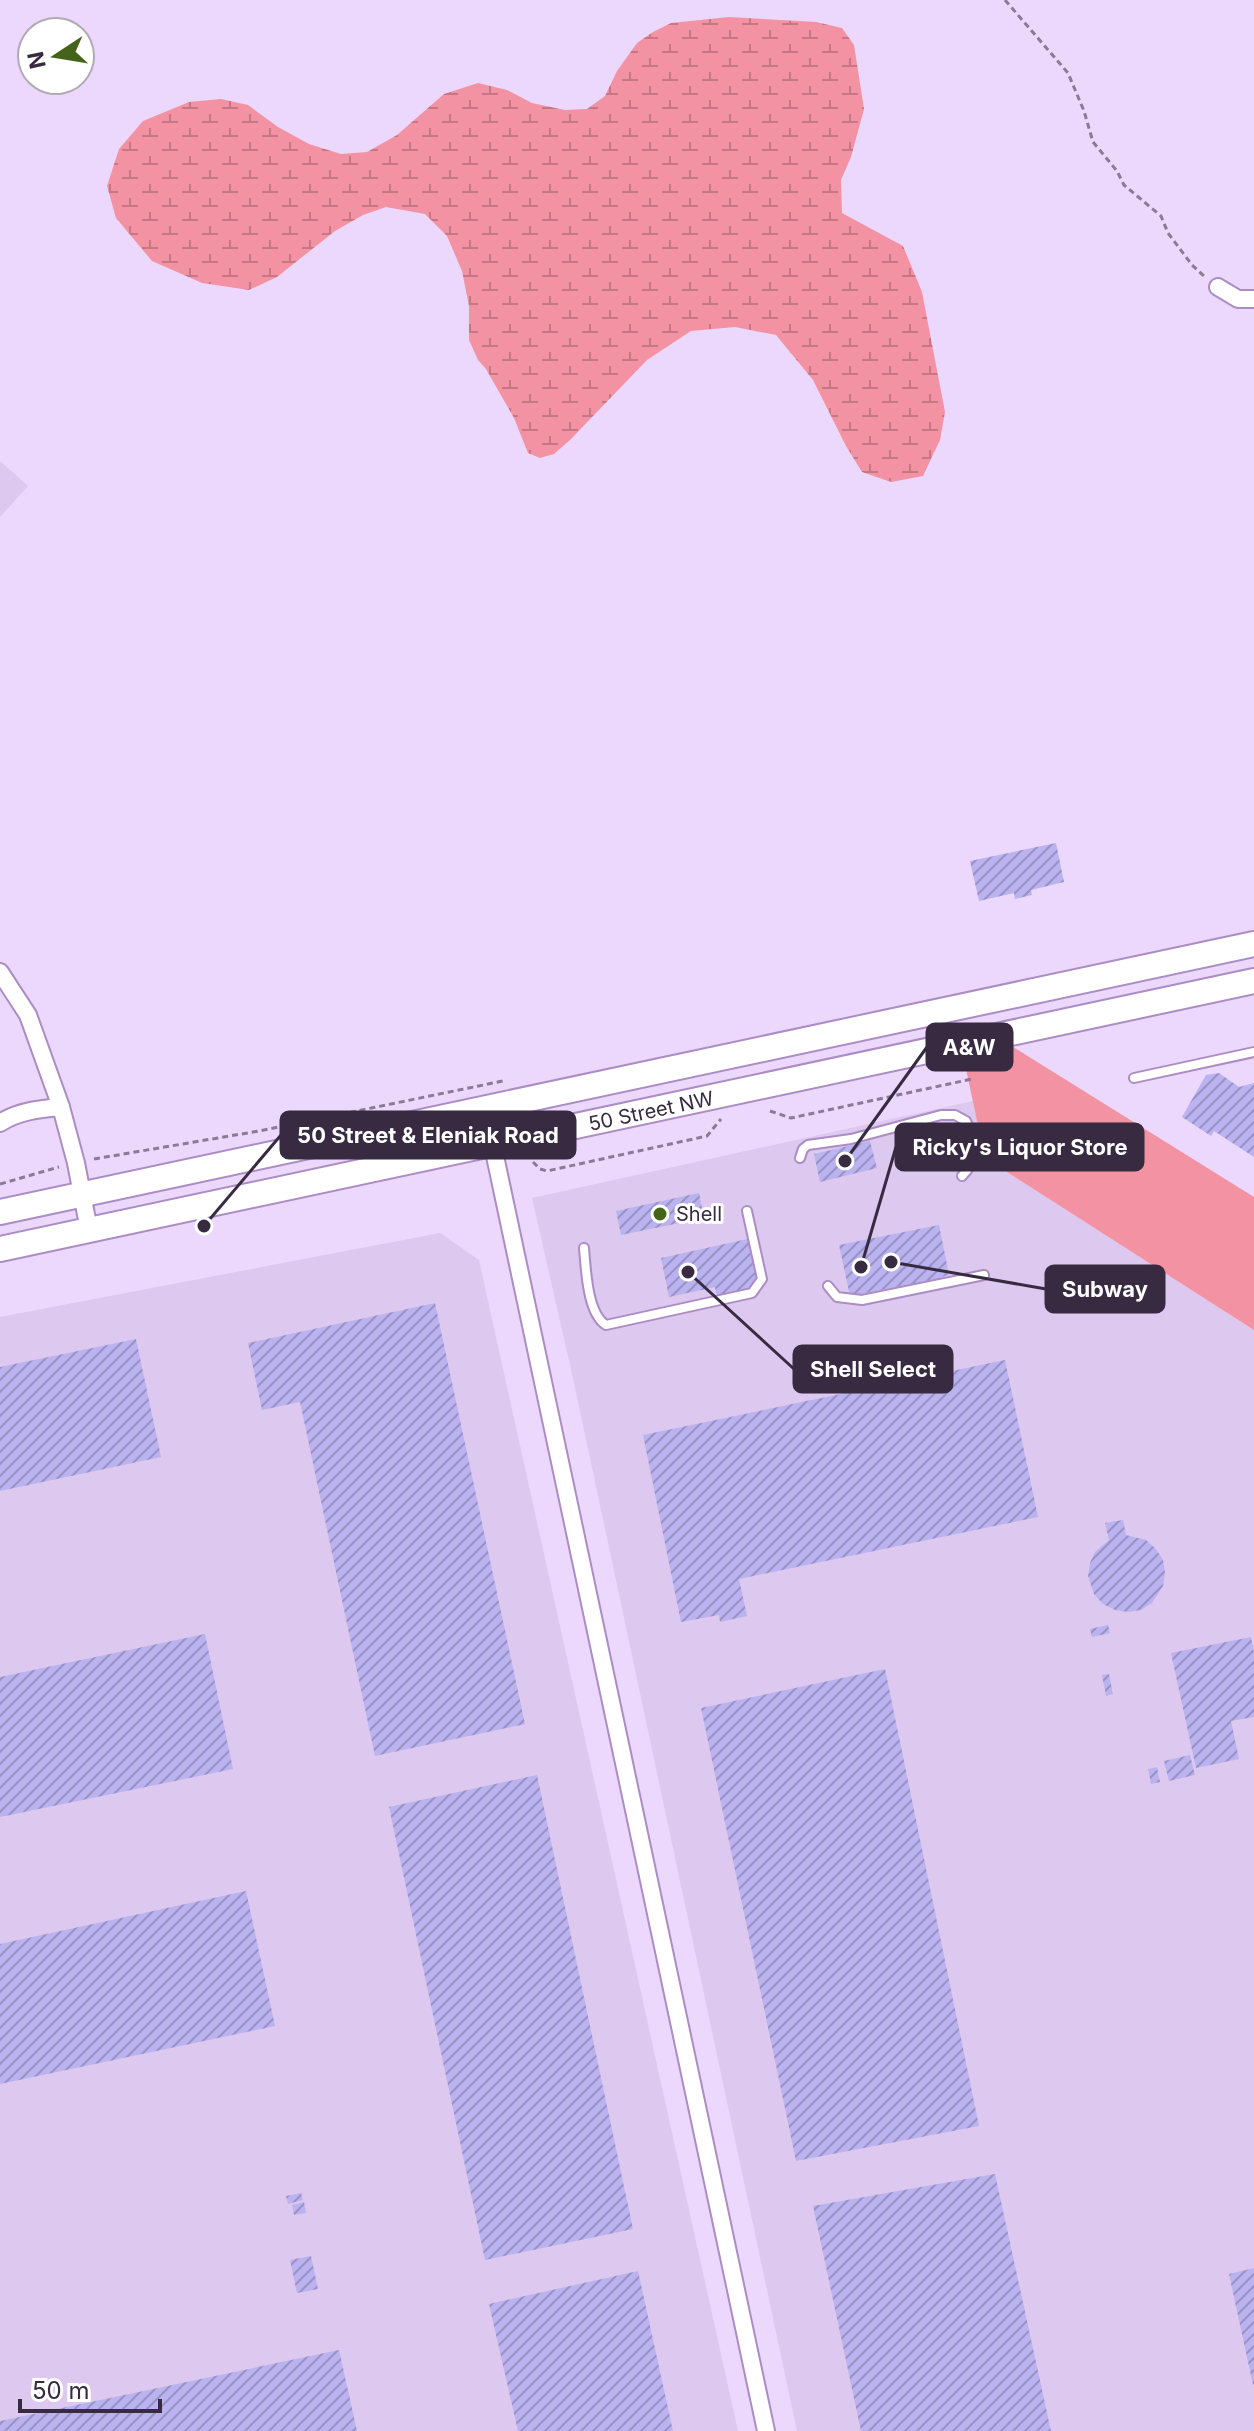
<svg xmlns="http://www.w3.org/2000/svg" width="1254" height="2431" viewBox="0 0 1254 2431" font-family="Inter,sans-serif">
	<defs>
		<pattern id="wetland-marsh" width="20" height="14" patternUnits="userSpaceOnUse" patternTransform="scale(2)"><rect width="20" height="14" fill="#f392a2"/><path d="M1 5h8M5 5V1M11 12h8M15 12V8" fill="none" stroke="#c67786"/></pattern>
		<pattern id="building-hatch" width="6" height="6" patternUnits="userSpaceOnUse" patternTransform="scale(2)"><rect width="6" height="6" fill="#bab3f0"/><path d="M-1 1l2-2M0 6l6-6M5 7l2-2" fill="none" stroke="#9892c4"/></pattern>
	</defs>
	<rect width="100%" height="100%" fill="#ebd8fc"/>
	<!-- built -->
	<g fill="#ddc8ef">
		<polygon points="0,461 28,486 0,517"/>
		<polygon points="973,1101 985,1158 1254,1330 1254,2431 797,2431 573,1378 532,1198"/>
		<polygon points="440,1233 479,1260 738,2431 0,2431 0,1317"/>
	</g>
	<!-- green -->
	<polygon fill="#f392a2" points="1010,1045 1254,1197 1254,1330 985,1158 963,1055"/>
	<!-- wetland -->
	<polygon fill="url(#wetland-marsh)" points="729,17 816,22 842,28 854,45 864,109 851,157 841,180 842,213 903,246 922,292 945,412 940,440 923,476 891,482 862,472 846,446 813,380 776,335 735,327 691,331 647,360 570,440 554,454 540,458 528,453 514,418 486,369 478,360 469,340 469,306 462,271 447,236 425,214 386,207 363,215 335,231 277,277 249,290 202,283 152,261 116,218 107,186 119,149 143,121 189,102 221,99 248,105 278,127 309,144 341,154 367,152 397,135 444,94 478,83 507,90 532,103 565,110 587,109 605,96 617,71 637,43 653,32 671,23"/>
	<!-- building -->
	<g fill="url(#building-hatch)">
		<polygon points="1056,843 1064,882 1031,890 1032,895 1015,899 1014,893 979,901 970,861"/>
		<polygon points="1219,1073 1239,1087 1254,1083 1254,1157 1214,1131 1211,1136 1182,1117 1206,1075"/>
		<polygon points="870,1141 877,1168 820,1182 814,1154"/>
		<polygon points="699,1193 704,1218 621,1235 616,1211"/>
		<polygon points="939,1225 949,1275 941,1277 942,1281 937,1282 936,1279 850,1296 839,1245"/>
		<polygon points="752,1238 759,1273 748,1290 717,1297 715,1287 669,1297 661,1258"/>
		<polygon points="435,1303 525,1724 375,1756 300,1402 262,1410 248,1343"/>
		<polygon points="136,1339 161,1457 0,1491 0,1367"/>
		<polygon points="1005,1360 1038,1517 739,1579 747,1616 720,1622 719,1615 681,1622 643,1435"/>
		<polygon points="1123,1520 1126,1535 1146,1540 1156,1549 1163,1560 1165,1573 1163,1586 1152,1603 1141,1610 1128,1612 1115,1610 1103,1604 1094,1594 1088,1576 1090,1563 1095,1552 1109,1540 1105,1523"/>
		<polygon points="1108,1625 1110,1633 1092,1637 1090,1629"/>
		<polygon points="205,1634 233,1769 0,1817 0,1677"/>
		<polygon points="1251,1637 1254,1653 1254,1717 1231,1721 1239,1759 1196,1768 1171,1653"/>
		<polygon points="885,1669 979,2126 796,2161 701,1708"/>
		<polygon points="1109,1674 1113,1694 1106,1696 1102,1675"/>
		<polygon points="1190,1755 1195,1775 1169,1781 1164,1761"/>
		<polygon points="1157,1767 1160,1782 1151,1784 1148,1769"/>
		<polygon points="537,1775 633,2229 485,2260 389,1807"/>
		<polygon points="246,1891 275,2026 0,2084 0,1944"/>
		<polygon points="995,2174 1051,2431 861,2431 813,2206"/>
		<polygon points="301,2193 303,2200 288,2204 286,2196"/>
		<polygon points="304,2202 306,2213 294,2215 292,2205"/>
		<polygon points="311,2256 318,2289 297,2293 290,2260"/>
		<polygon points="1254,2268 1254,2385 1253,2385 1229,2274"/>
		<polygon points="638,2271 673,2431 518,2431 489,2304"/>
		<polygon points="339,2350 357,2431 0,2431 0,2421"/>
	</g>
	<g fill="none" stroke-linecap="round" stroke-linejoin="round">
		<!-- lane casing -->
		<g stroke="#ac8cc4" stroke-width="12">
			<g id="lane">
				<polyline points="1134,1078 1254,1052"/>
				<path d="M 800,1158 L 803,1149 L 808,1145 L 851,1139 L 941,1115 L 955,1115 L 966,1121 C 976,1140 978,1161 962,1176"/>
				<path d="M 584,1248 C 586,1269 587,1313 606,1325 L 752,1293 L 762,1279 L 747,1211"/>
				<polyline points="828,1286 837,1297 862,1300 984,1275"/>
			</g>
		</g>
		<!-- street casing -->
		<g stroke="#ac8cc4" stroke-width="20">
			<g id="street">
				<polyline points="1218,287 1238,299 1254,299"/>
				<polyline points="0,972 28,1015 61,1107 76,1163 89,1230"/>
				<polyline points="485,1109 766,2431"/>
				<path d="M 0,1123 C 18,1111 40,1109 61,1107"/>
			</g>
		</g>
		<!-- secondary casing -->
		<g stroke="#ac8cc4" stroke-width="28">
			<g id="secondary">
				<polyline points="0,1212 1254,944"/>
				<polyline points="0,1249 1254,981"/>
			</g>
		</g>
		<!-- path -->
		<g stroke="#8a7a97" stroke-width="3" stroke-dasharray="6 4" stroke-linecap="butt">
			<polyline points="1005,0 1068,73 1084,111 1093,142 1117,171 1124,185 1161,216 1168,233 1192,265 1205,277"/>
			<polyline points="770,1111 791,1118 972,1079"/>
			<polyline points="94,1159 259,1131 503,1081"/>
			<polyline points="533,1162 540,1169 547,1171 707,1136 721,1119"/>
			<polyline points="0,1184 59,1167"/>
		</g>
		<!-- lane -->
		<use href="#lane" stroke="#fff" stroke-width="8"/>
		<!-- street -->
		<use href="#street" stroke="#fff" stroke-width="16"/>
		<!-- secondary -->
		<use href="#secondary" stroke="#fff" stroke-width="24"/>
	</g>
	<!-- markers -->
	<circle fill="#446419" stroke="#fff" stroke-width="3" cx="660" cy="1214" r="8"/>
	<g text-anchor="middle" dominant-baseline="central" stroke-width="6" stroke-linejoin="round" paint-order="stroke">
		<!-- street labels -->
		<g font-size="20" fill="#372a41" stroke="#fff">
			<text transform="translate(651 1111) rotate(-12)">50 Street NW</text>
		</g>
		<!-- poi labels -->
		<g font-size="20" fill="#372a41" stroke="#fff" text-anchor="start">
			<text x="676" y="1214">Shell</text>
		</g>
	</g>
	<!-- callouts -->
	<path fill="none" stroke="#372a41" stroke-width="3" d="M845 1161L927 1047M204 1226L281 1135M861 1267L896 1147M891 1262L1046 1289M688 1272L794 1369"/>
	<g fill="#372a41" stroke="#fff" stroke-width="3">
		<circle cx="845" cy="1161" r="8"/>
		<circle cx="204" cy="1226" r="8"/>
		<circle cx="861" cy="1267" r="8"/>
		<circle cx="891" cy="1262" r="8"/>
		<circle cx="688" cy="1272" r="8"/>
	</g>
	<g fill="#372a41" stroke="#372a41" stroke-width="3">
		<rect x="927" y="1024" width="85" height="46" rx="8"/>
		<rect x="281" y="1112" width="294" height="46" rx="8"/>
		<rect x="896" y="1124" width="247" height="46" rx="8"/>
		<rect x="1046" y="1266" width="118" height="46" rx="8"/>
		<rect x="794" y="1346" width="158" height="46" rx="8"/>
	</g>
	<g font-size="22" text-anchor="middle" font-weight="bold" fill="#fff">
		<text x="969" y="1055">A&amp;W</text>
		<text x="428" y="1143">50 Street &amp; Eleniak Road</text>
		<text x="1020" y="1155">Ricky's Liquor Store</text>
		<text x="1105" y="1297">Subway</text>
		<text x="873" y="1377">Shell Select</text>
	</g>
	<!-- north arrow -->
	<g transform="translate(56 56) rotate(258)"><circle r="38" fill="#ffffff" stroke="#afaab3" stroke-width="2"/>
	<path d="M0-6L14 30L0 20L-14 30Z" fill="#446419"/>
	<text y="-12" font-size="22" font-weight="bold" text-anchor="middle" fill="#372a41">N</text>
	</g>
	<!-- scale -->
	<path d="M20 2399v12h140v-12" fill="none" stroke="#372a41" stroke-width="4"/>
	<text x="32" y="2399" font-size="24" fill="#372a41" stroke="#ffffff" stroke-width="6" paint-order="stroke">50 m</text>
</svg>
